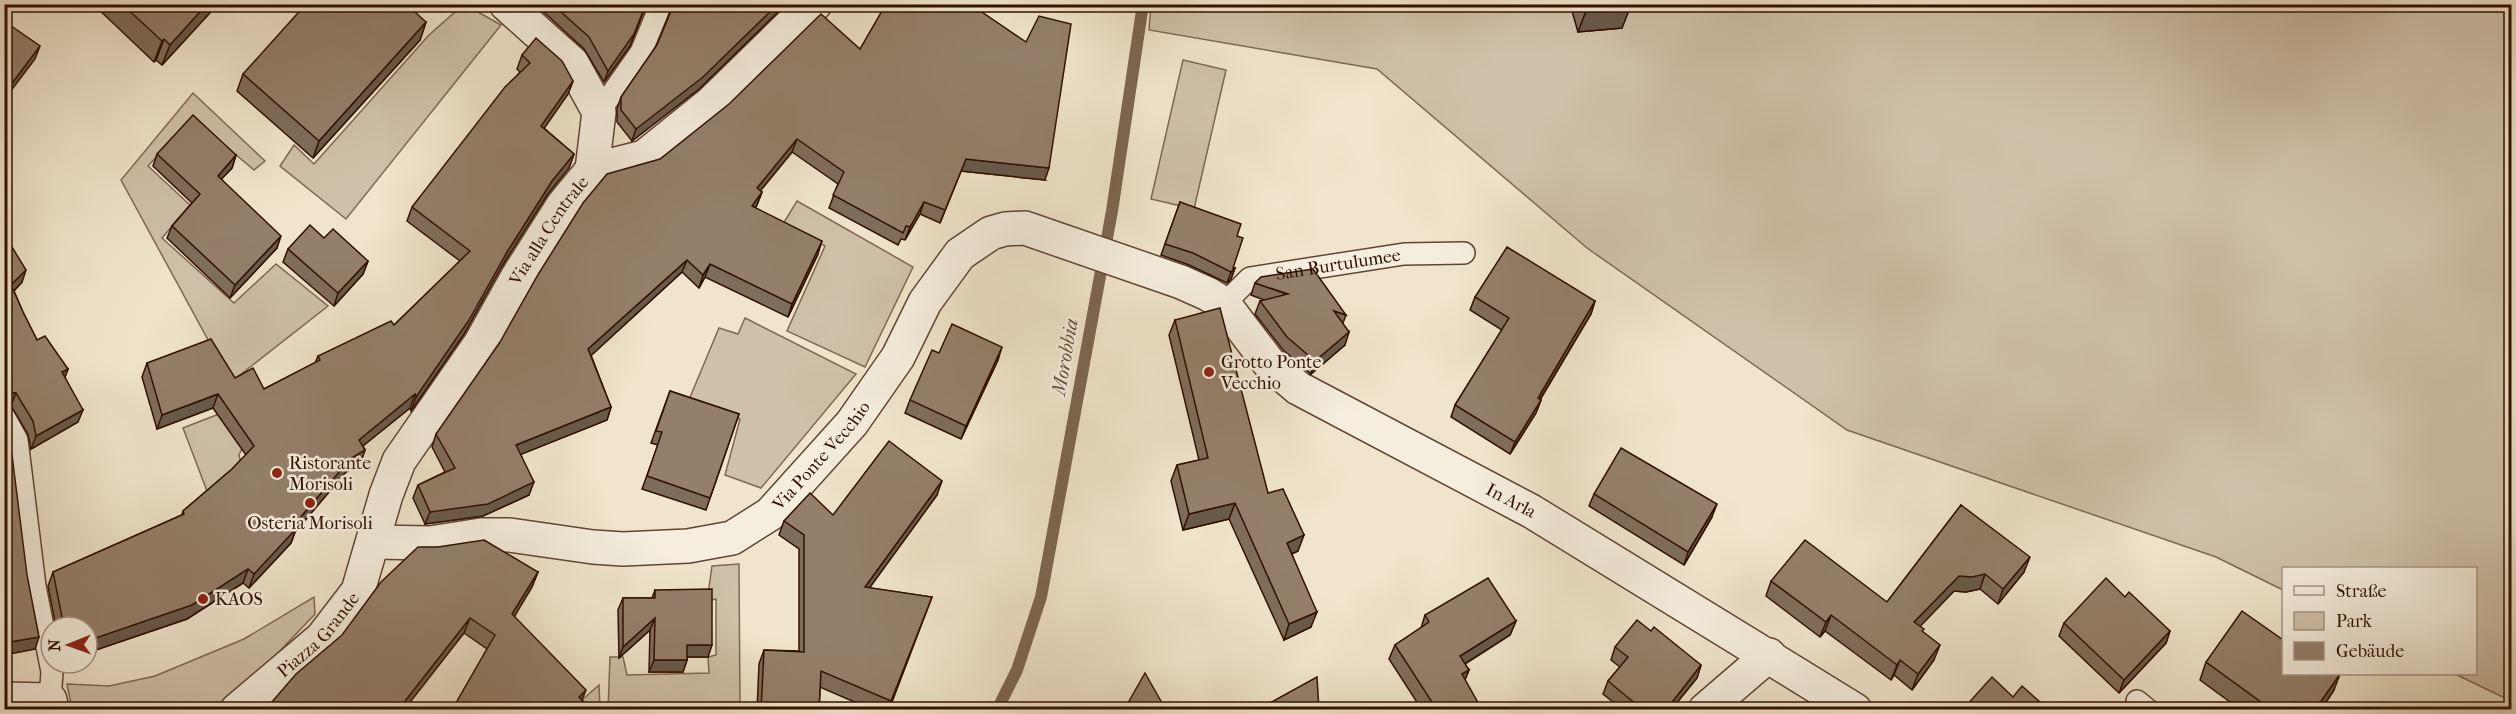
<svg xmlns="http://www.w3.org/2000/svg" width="2516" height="714" viewBox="0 0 2516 714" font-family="'IM FELL French Canon',serif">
	<rect width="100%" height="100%" fill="#f0e5cc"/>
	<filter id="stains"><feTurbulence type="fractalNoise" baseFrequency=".00333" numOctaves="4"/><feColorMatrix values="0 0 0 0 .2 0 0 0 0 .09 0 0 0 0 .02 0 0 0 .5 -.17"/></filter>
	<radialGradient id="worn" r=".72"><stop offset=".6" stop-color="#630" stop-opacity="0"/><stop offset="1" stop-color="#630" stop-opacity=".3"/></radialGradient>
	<!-- green -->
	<g fill="#cfc1a9" stroke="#806854" stroke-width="1.5">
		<polygon points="464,4 501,25 346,219 280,166 294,145 314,164 429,35"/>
		<polygon points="1151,4 2511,5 2511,701 2455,674 2476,674 2476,568 2284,568 2283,590 2216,557 1847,430 1587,248 1377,69 1149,30"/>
		<polygon points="1183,60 1226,70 1194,209 1151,199"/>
		<polygon points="193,93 265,161 254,170 202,126 187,123 148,166 190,205 162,238 234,303 276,264 328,306 231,382 121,180"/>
		<polygon points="797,201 913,267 865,367 787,331 825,246 783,224"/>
		<polygon points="745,318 856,374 761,488 725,475 740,419 688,402 719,328 738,334"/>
		<polygon points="219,414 245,442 239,455 241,464 207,491 183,428"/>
		<polygon points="739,564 740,709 608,710 610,657 623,657 627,675 709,673 708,657 716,655 716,599 707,601 712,566"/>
		<polygon points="314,597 315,614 244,689 218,709 72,709 67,684 109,686 155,676 244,639"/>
		<polygon points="599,685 600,709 581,710 584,706 582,700"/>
	</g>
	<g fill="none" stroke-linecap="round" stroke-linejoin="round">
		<!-- stream -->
		<polyline stroke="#7c6551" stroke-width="12" points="997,710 1017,670 1041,597 1112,211 1143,4"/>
		<!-- lane casing -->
		<g stroke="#604533" stroke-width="24">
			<g id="lane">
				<polyline points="599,112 641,52 661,4"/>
				<path id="s1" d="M 1224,304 L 1250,278 L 1404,254 L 1464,253"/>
				<polyline points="4,416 17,440 35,586 52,672 50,700"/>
				<polyline points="2137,701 2148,710"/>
			</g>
		</g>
		<!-- street casing -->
		<g stroke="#604533" stroke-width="36">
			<g id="street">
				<polyline points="506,4 572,63 599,112 592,170"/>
				<path id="s2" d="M 374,542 L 430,543 L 481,535 L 510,535 L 593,547 L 623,549 L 688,546 L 732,538 L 770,514 L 852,423 L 898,357 L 925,302 L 960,254 L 991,233 L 1005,229 L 1025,228 L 1181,282 L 1208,294 L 1224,304 L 1269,363 L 1298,388 L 1531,511 L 1855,710"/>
				<polyline points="4,699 50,700 52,710"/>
				<path id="s3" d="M 237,710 L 322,638 L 358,591 L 386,495 L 399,461 L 480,344 L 518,276 L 563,205 L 592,170 L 644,157 L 711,103 L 798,18 L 815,4"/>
				<polyline points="1705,710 1769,655"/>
			</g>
		</g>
		<!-- lane -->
		<use href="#lane" stroke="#f5eede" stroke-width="21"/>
		<!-- street -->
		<use href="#street" stroke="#f5eede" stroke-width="33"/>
	</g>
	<!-- wall -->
	<g fill="#7f6d5b" stroke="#301000" stroke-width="1.5">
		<polygon points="93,4 218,4 162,65 156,60 154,62"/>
		<polygon points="535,4 647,4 630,46 604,82 584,49"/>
		<polygon points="673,4 786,4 699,89 632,141 617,122 617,109 621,97 657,45"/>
		<polygon points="1570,4 1629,4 1622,28 1578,32"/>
		<polygon points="426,22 420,40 313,158 237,91 243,74"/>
		<polygon points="860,49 1045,180 961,171 940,223 920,214 905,240 901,239 898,245 829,208 838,184 792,152 760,191 762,192 757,205 755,208 818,254 788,317 705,277 699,288 682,272 591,355 611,407 607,420 521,454 529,495 483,516 425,524 413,498 418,485 445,472 432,447 436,434 660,159"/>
		<polygon points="522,55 573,81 568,94 544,128 574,154 569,168 547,195 502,266 464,334 411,411 410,408 363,446 365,450 360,464 346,472 295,532 291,543 249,588 243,583 187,619 87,653 87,627 56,627 48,586 53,572 182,515 183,511 232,469 246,455 213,408 157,429 142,377 147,363 235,378 264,389 315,363 318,356 394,325 460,261 407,221 412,207 520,72 517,69"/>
		<polygon points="157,154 236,155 232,168 221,179 277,248 230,298 167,238 172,226 192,203 153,166"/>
		<polygon points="1180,202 1237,236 1233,268 1235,268 1231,279 1227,283 1189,265 1161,255"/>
		<polygon points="4,234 22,282 14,291 23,312 37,340 68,369 65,377 78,422 31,449 28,434 11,406 4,405"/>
		<polygon points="324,238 368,261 363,274 334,306 283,262 288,249"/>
		<polygon points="1255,283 1346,315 1343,323 1345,345 1311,374 1283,350 1255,314 1260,301 1264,300 1251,295"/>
		<polygon points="1475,297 1595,301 1591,314 1540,400 1541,400 1536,413 1510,454 1451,417 1455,405 1502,330 1470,310"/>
		<polygon points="1175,320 1298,551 1292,554 1311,627 1284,640 1229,519 1183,530 1171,481 1177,465 1199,460 1169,335"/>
		<polygon points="998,360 961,439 905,413 910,400"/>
		<polygon points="670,391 739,414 706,510 642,489 658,445 651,443"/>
		<polygon points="1594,494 1712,517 1684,565 1589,506"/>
		<polygon points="937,495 869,588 932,597 889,710 873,710 820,687 819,710 757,710 759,664 764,650 799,651 799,549 779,535 784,521 833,515"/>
		<polygon points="1961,505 2024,572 1998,604 1980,589 1966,592 1954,591 1920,626 1934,660 1912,690 1894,675 1891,680 1825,631 1820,637 1766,596 1771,581 1887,602"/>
		<polygon points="538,572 532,587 514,616 587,706 586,710 452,710 487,649 464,633 265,710"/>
		<polygon points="655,590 708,657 687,657 687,660 683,672 649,672 650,630 619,658 618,610 623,598 652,598"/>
		<polygon points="2125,597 2170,631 2166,643 2119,693 2059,636 2064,623"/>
		<polygon points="1425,615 1516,621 1510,635 1465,664 1469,670 1465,680 1482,710 1422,710 1389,659 1395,645 1421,628"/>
		<polygon points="1651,631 1701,665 1697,678 1671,710 1623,710 1603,694 1608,681 1620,667 1611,660 1615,647"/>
		<polygon points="2206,662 2334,690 2321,710 2241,710 2200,680"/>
	</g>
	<!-- shaded-wall -->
	<g fill="#68594a" stroke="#301000" stroke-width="1.5">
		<polygon points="207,4 218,4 162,65 170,45"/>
		<polygon points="646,4 630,46 604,82 608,71"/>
		<polygon points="778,4 786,4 699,89 632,141 636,129"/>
		<polygon points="1630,8 1622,28 1578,32 1586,11"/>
		<polygon points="426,22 420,40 313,158 319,141"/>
		<polygon points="164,39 156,60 154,62 162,41"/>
		<polygon points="40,46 35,59 4,100 4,94"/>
		<polygon points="573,81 568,94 536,140 541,126"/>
		<polygon points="797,139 792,152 752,201 757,188"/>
		<polygon points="574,154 569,168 547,195 502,266 464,334 411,411 416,397 552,181"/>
		<polygon points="236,155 232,168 213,188 218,176"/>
		<polygon points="966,159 1049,168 1045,180 961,171 940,223"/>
		<polygon points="762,192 757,205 747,219 752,206"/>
		<polygon points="924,202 920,214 905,240 910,227"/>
		<polygon points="281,236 277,248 230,298 235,285"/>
		<polygon points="822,241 818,254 788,317 792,304"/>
		<polygon points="687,260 682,272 584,362 588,349"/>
		<polygon points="368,261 363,274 334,306 338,293"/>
		<polygon points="710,264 705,277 699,288 703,275"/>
		<polygon points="1235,268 1231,279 1227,283 1231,272"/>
		<polygon points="26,270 22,282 7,298 11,285"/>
		<polygon points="1595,301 1591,314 1533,411 1538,398"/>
		<polygon points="1349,332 1345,345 1311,374 1315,361"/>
		<polygon points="1002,347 998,360 961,439 966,426"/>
		<polygon points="68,369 63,382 62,372"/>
		<polygon points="4,392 16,393 11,406 4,405"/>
		<polygon points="218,394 213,408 157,429 162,415"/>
		<polygon points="415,394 410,408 354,453 359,440"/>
		<polygon points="1541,400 1536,413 1510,454 1515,442"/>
		<polygon points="611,407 607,420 512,458 516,445"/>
		<polygon points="83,410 78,422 31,449 36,436"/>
		<polygon points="365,450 360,464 346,472 295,532 291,543 249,588 254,574 293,526 351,458"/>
		<polygon points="942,481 937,495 860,601 865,587"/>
		<polygon points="534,482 529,495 483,516 425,524 430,512"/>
		<polygon points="1235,503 1229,519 1183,530 1189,514"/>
		<polygon points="1717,504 1712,517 1684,565 1688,552"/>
		<polygon points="1304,535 1298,551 1281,559 1287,543"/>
		<polygon points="2030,557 2024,572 1998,604 2003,589"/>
		<polygon points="248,569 243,583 187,619 87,653 87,641"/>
		<polygon points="538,572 532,587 507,629 512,614"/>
		<polygon points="1985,574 1980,589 1966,592 1954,591 1909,638 1914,622 1959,576"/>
		<polygon points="1317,612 1311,627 1284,640 1289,624"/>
		<polygon points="1831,615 1825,631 1820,637 1826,622"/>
		<polygon points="470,618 464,633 404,710 398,710"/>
		<polygon points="655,618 650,630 619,658 623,647"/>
		<polygon points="1516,621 1510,635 1455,670 1460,656"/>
		<polygon points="2170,631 2166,643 2119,693 2124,680"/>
		<polygon points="39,637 35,649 4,655 4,643"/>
		<polygon points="687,645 712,645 708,657 682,657"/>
		<polygon points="1940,645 1934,660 1912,690 1918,674"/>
		<polygon points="654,660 687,660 683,672 649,672"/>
		<polygon points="1900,660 1894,675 1891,680 1897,665"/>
		<polygon points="1701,665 1697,678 1671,710 1666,710"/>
		<polygon points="1469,670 1463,684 1462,674"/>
		<polygon points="2340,674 2334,690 2321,710 2315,710"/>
		<polygon points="586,690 580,705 579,697"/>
	</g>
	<!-- building -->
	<g fill="#947f6a" stroke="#301000" stroke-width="1.5">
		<polygon points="122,4 207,4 170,45 164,39 162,41"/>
		<polygon points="306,4 406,4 426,22 319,141 243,74"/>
		<polygon points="552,4 646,4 634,34 608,71 589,37"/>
		<polygon points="674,4 778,4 703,77 636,129 621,110 621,97 657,45"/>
		<polygon points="886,4 970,4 1026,42 1039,16 1071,24 1049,168 966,159 945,210 924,202 910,227 906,226 903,233 833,195 844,172 797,139 757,188 762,192 752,206 822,241 792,304 710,264 703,275 687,260 588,349 611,407 516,445 534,482 488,504 430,512 418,485 455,468 436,434 500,342 539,273 583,203 607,174 660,159 729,104 821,14 860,49"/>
		<polygon points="1584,4 1629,4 1630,8 1586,11"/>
		<polygon points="4,21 40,46 4,94"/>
		<polygon points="536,38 562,61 573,81 541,126 574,154 552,181 507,252 469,320 416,397 415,394 359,440 365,450 351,458 293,526 296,529 254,574 248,569 192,605 87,641 87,627 64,627 53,572 184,514 183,511 232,469 254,446 218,394 162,415 147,363 211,339 235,378 253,368 264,389 320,360 318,356 391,321 394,325 470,251 412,207 505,87 530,63 522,55"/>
		<polygon points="193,115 236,155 218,176 281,236 235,285 172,226 200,194 157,154"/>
		<polygon points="1180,202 1241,224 1237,236 1243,238 1233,268 1235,268 1231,272 1193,253 1165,244"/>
		<polygon points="310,225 324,238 333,229 368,261 338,293 288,249"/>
		<polygon points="4,234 26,270 11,285 23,312 37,340 45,336 68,369 62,372 83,410 36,436 33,421 16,393 4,392"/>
		<polygon points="1507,247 1595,301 1538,398 1541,400 1515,442 1455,405 1509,318 1475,297"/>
		<polygon points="1313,269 1346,315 1334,311 1349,332 1315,361 1287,337 1260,301 1288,294 1255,283 1261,277"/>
		<polygon points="1220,308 1268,493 1283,489 1304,535 1287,543 1317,612 1289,624 1235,503 1189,514 1177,465 1208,458 1175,320"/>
		<polygon points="952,324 1002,347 966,426 910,400 932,350 939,353"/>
		<polygon points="670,391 739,414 710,498 647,476 662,432 656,431"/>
		<polygon points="4,421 9,431 27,575 39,637 4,643"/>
		<polygon points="889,441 942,481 865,587 932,597 891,701 821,671 819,710 761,710 764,650 804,652 804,535 784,521 810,493 833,515"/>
		<polygon points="1621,448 1717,504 1688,552 1594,494"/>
		<polygon points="1961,505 2030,557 2003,589 1985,574 1972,577 1959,576 1914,622 1924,629 1922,631 1940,645 1918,674 1900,660 1897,665 1831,615 1826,622 1771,581 1805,540 1887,602"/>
		<polygon points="484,540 538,572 512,614 586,690 579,697 587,706 584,710 452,710 495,635 470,618 398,710 265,710 296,674 342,635 381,582 418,547 438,547"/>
		<polygon points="1488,578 1516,621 1460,656 1469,670 1462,674 1482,710 1437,710 1395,645 1429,622 1425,615"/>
		<polygon points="2106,578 2125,597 2129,592 2170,631 2124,680 2064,623"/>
		<polygon points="712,589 712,645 687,645 687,660 654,660 655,618 623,647 623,598 655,598 655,590"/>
		<polygon points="2242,611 2283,640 2283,674 2340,674 2315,710 2272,710 2206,662"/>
		<polygon points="1637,620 1651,631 1654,627 1701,665 1666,710 1643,710 1608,681 1628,657 1615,647"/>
		<polygon points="1145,673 1166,710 1124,710"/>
		<polygon points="1317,677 1319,710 1257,710"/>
		<polygon points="1992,677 2013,697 2022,686 2049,710 1965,710 1964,708"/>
	</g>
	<!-- markers -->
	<g fill="#8f2418" stroke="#f5eede" stroke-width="2">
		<circle cx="1209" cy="372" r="6"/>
		<circle cx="277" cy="473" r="6"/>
		<circle cx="310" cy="503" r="6"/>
		<circle cx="203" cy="599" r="6"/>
	</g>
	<g text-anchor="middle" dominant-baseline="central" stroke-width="5" stroke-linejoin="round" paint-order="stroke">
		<!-- street labels -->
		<g font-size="18" fill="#301000" stroke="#f5eede">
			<text stroke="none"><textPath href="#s3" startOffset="582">Via alla Centrale</textPath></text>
			<text stroke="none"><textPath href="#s1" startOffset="126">San Burtulumee</textPath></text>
			<text stroke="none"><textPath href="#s2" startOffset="483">Via Ponte Vecchio</textPath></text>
			<text stroke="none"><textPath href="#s2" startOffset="1368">In Arla</textPath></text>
			<text stroke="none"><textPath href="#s3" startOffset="111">Piazza Grande</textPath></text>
		</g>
		<!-- poi labels -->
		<g font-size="18" fill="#301000" stroke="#f5eede" text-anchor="start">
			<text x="1221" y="362">Grotto Ponte<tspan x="1221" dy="21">Vecchio</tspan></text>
			<text x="289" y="463">Ristorante<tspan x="289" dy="21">Morisoli</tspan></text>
			<text x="310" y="523" text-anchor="middle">Osteria Morisoli</text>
			<text x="215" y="599">KAOS</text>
		</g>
		<!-- water labels -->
		<g font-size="20" font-style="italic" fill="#694f3d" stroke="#f5eede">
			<text transform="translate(1065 357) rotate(-80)">Morobbia</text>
		</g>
	</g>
	<!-- margin -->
	<rect width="2516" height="714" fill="none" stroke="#f0e5cc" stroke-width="24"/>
	<rect x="6" y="6" width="2504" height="702" fill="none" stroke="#301000" stroke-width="3"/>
	<rect x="12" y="12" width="2492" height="690" fill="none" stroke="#301000" stroke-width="1.5"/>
	<!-- legend -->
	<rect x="2282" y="567" width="195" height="108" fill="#f5eede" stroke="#a69585" stroke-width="1.5"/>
	<rect x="2294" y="586" width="30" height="9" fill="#f5eede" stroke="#a69585" stroke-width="1.5"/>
	<text x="2336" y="597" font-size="18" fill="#301000">Straße</text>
	<rect x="2294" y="612" width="30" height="18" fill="#cfc1a9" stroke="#a69585" stroke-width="1.5"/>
	<text x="2336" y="627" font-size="18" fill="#301000">Park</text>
	<rect x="2294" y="642" width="30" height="18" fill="#947f6a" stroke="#a69585" stroke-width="1.5"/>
	<text x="2336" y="657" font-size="18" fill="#301000">Gebäude</text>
	<!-- north arrow -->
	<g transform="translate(69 645) rotate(269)"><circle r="28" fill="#f5eede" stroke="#a69585" stroke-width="1.5"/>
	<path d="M0-4.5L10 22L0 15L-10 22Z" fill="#8f2418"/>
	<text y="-9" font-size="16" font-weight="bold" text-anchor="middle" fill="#301000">N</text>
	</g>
	<rect width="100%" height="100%" filter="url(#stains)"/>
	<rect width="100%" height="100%" fill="url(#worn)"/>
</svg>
